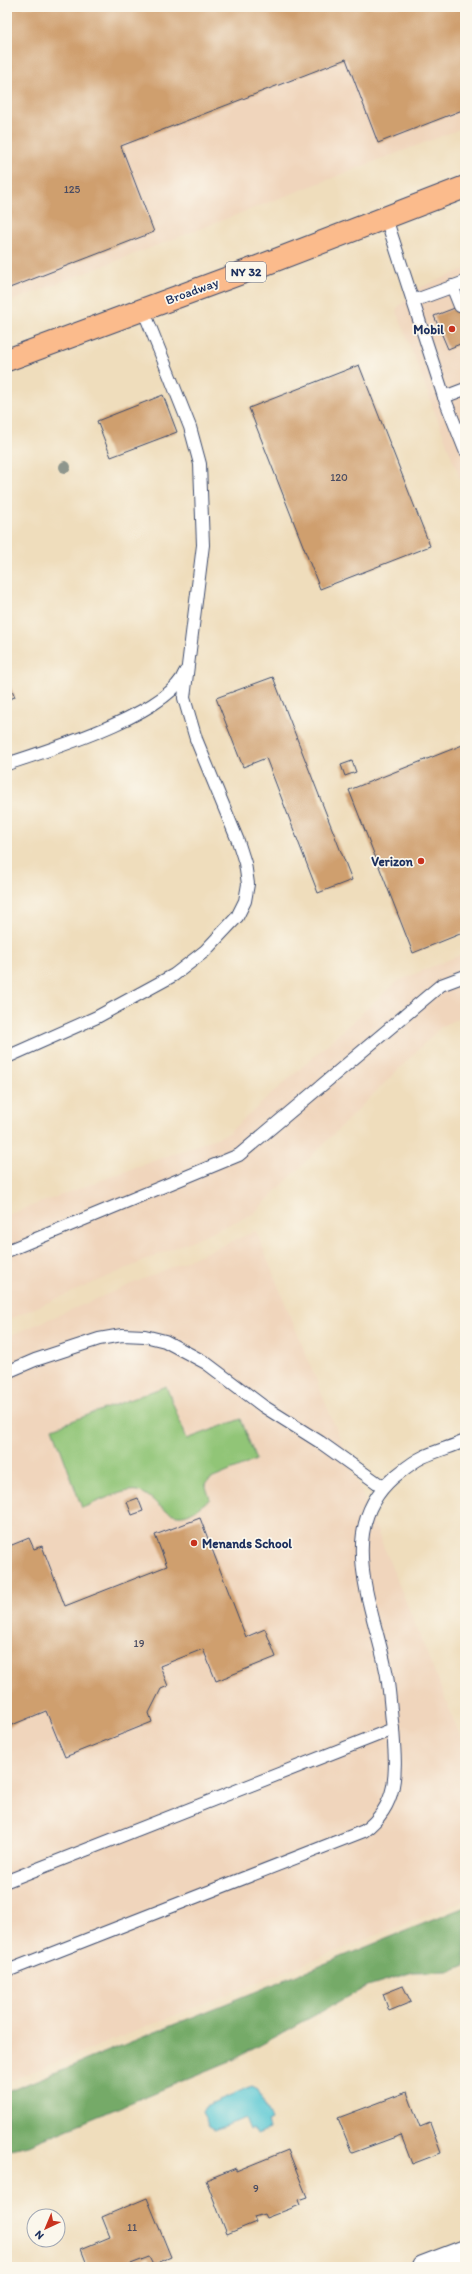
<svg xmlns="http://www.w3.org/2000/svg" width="472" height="2274" viewBox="0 0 472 2274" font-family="Itim,sans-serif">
	<rect width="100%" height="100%" fill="#fbf7ec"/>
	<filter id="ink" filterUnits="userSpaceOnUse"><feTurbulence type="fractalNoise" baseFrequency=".025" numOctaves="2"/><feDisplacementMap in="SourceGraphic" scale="8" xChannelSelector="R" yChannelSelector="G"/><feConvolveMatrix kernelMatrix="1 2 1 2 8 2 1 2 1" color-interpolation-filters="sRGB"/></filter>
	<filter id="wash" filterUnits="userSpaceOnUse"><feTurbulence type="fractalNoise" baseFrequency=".012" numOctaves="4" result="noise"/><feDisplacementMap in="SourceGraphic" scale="16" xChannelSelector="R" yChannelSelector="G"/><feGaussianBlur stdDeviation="0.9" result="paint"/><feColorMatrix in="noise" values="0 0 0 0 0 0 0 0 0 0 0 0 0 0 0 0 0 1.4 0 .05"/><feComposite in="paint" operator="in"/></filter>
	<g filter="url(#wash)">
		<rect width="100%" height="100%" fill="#efddbc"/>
		<!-- built -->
		<g fill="#f0d5bc">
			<polygon points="7,7 465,7 465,127 7,303"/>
			<polygon points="465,269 465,492 396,309 419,288"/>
			<polygon points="465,953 465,1015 442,1026 253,1214 7,1320 7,1215 227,1134 398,981"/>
			<polygon points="256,1231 465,1748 465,1900 7,2082 7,1337"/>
		</g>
		<!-- green -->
		<path fill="#91c577" stroke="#567a6a" d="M 166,1386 L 187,1439 L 241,1419 L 256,1460 L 211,1479 L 205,1484 L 210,1499 C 188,1516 179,1523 156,1503 C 151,1498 145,1493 138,1491 C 125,1488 95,1503 82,1508 L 53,1428 Z"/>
		<!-- forest -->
		<polygon fill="#74aa68" stroke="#486c63" points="465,1907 465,1965 450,1971 413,1972 368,1986 235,2059 29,2145 7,2150 7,2092"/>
		<!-- water -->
		<polygon fill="#5dc9d4" stroke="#3c7c99" points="252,2086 258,2089 271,2121 267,2123 269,2129 257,2134 254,2128 250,2130 245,2118 215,2130 209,2127 202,2111 205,2106"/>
		<g id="blocks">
			<!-- building -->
			<g fill="#cf9f6e">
				<polygon points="7,7 465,7 465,109 378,143 346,59 121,146 154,232 7,289"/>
				<polygon points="465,304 465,342 448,349 434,316"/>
				<polygon points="359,365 430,546 320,589 249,408"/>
				<polygon points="163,395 177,432 111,457 97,421"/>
				<polygon points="273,677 352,880 318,893 266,758 243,767 216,698"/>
				<polygon points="10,685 15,697 7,700 7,686"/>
				<polygon points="465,744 465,932 413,953 349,790"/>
				<polygon points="352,761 356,772 345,776 341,765"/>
				<polygon points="138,1498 143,1511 132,1515 127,1502"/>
				<polygon points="200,1518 246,1637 265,1629 276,1657 216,1681 203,1649 160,1666 168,1686 161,1689 149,1713 152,1722 65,1757 46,1711 7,1727 7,1547 29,1538 34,1549 42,1546 65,1606 167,1566 155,1535"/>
				<polygon points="403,1986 411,2002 389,2011 383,1994"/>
				<polygon points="407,2092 420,2127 430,2123 441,2153 412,2164 401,2135 352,2153 338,2118"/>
				<polygon points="288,2150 307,2197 298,2200 300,2205 266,2218 264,2214 254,2217 256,2222 227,2234 206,2180 236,2168 236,2171"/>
				<polygon points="147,2198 171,2257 153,2265 149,2257 123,2267 88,2267 81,2249 110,2237 102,2217"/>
			</g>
		</g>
	</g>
	<g filter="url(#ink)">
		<use href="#blocks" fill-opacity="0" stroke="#3b496c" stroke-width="1"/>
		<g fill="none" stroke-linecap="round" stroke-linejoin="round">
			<!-- lane casing -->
			<g stroke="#3b496c" stroke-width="14">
				<g id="lane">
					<polyline points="386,218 444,397 465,450"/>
					<polyline points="452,286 460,306"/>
					<polyline points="413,301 465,282"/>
					<polyline points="444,397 465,389"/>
					<path d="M 7,764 C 49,750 170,713 185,672"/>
					<polyline points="7,1057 97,1017 174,975 205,951 237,917 245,901 248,884 245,863 238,841 196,739 184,698 203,545 200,464 190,427 143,309"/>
					<polyline points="7,1251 239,1155 441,985 465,976"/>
					<polyline points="7,1372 35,1360 99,1339 122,1335 145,1336 165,1341 206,1363 263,1406 320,1442 383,1487"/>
					<path d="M 7,1881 L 393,1729 C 390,1709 390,1686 385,1666 C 372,1605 336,1528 393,1478 C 402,1471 412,1462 423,1457 C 436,1451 451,1447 465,1441"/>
					<path d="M 7,1971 L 364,1831 C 400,1804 396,1770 393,1729"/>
				</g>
			</g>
			<!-- street casing -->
			<g stroke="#3b496c" stroke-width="24">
				<polyline id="street" points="423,2267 465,2251"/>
			</g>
			<!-- primary casing -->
			<g stroke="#3b496c" stroke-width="24">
				<polyline id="primary" points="7,360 255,268 465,187"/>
			</g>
			<!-- lane -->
			<use href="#lane" stroke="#fff" stroke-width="12"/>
			<!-- street -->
			<use href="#street" stroke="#fff" stroke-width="22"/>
			<!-- primary -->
			<use href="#primary" stroke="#fbbb8c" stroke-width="22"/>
		</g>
		<!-- trees -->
		<circle fill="#8e968d" cx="65" cy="467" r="6"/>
	</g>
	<!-- markers -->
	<g fill="#c8321e" stroke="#fbf7ec" stroke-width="1.5">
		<circle cx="452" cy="329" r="4"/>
		<circle cx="421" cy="861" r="4"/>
		<circle cx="194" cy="1543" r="4"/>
	</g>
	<g text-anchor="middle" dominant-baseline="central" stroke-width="3.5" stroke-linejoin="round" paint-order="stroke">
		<!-- number labels -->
		<g font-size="11" fill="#484b62">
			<text x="72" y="189">125</text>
			<text x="339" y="477">120</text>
			<text x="139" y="1643">19</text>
			<text x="256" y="2188">9</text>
			<text x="132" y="2227">11</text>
		</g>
		<!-- shield labels -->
		<rect fill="#fbf7ec" stroke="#5e6b89" stroke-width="1" x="226" y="262" width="40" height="20" rx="3"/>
		<g font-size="12" font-weight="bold" fill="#1b2f5e">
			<text x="246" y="272">NY 32</text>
		</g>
		<!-- street labels -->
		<g font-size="13" fill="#1b2f5e" stroke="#fbf7ec">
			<text transform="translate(192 291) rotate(-20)">Broadway</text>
		</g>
		<!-- poi labels -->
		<g font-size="13" font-weight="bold" fill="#1b2f5e" stroke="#fbf7ec" text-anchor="end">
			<text x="444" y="329">Mobil</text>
			<text x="413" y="861">Verizon</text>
			<text x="202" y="1543" text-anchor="start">Menands School</text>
		</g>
	</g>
	<!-- margin -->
	<rect width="472" height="2274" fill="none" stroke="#fbf7ec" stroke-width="24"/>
	<!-- north arrow -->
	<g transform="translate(46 2228) rotate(224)"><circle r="19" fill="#fbf7ec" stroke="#a1a7b3"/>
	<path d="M0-3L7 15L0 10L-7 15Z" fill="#c8321e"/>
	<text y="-6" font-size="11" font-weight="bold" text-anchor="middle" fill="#1b2f5e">N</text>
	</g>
</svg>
